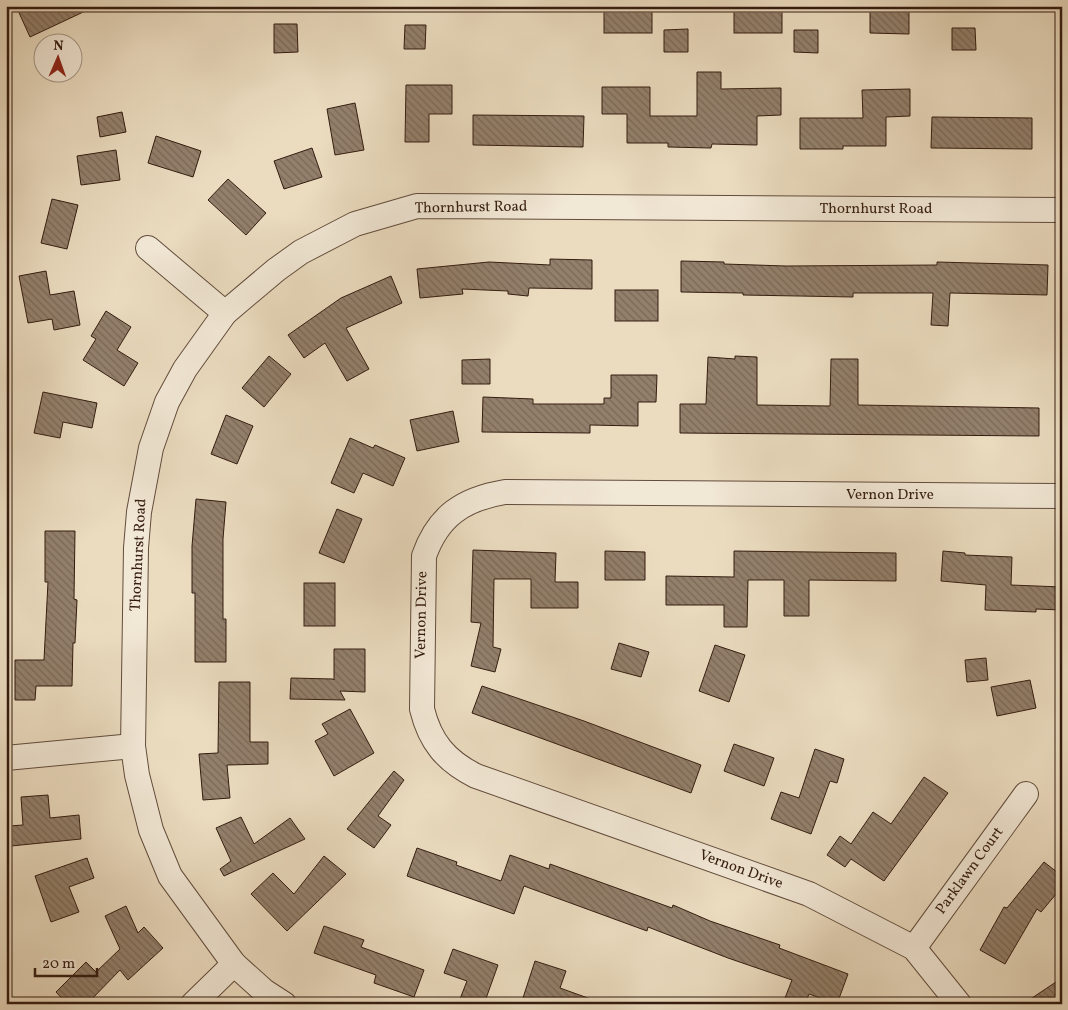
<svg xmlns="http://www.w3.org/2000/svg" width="1068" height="1010" viewBox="0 0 1068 1010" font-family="Vollkorn,serif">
	<defs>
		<pattern id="building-back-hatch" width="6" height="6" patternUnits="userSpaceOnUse" patternTransform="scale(1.25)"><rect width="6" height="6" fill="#93806c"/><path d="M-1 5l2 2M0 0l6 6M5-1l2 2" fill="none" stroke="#796857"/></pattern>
	</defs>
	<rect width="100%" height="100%" fill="#ebdcc0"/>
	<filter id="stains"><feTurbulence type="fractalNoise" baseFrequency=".004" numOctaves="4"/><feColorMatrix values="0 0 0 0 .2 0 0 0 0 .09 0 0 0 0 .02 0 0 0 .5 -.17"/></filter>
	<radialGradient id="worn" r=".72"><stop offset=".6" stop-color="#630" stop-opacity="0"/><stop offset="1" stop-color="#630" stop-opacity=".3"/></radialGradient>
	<!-- building -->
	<g fill="url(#building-back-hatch)" stroke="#341c10">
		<polygon points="16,6 96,6 30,37"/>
		<rect x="604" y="6" width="48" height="27"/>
		<rect x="734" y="6" width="48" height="27"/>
		<polygon points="870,6 909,6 909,34 870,33"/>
		<polygon points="274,24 297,24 298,52 274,53"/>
		<polygon points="405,25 426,25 425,49 404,49"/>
		<polygon points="952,28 975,28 976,50 952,50"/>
		<polygon points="688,29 688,52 664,52 664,30"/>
		<polygon points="794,30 818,30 818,53 794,52"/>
		<polygon points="697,72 721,72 721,89 781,88 781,115 757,116 757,145 712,144 711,148 668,147 668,143 627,143 627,114 602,114 602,87 650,87 650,116 697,116"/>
		<polygon points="406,85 452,85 452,114 429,114 429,142 405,142"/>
		<polygon points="910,89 910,116 886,117 886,146 843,146 843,149 800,149 800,118 863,118 862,90"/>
		<polygon points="355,103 364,150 335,155 327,109"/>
		<polygon points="122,112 126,132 100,137 97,117"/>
		<polygon points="473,115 584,116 583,147 473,145"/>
		<polygon points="932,117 1032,118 1032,149 931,148"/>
		<polygon points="156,136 201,151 193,177 148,163"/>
		<polygon points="312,148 322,177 284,189 274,161"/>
		<polygon points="116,150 120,180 81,185 77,156"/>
		<polygon points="228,179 266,213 246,235 208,200"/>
		<polygon points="52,199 78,205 67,249 41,243"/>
		<polygon points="550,259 592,260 592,289 529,288 528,296 508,294 508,291 462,289 463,294 420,298 417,269 489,262 550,265"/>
		<polygon points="681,261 724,262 724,264 786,266 937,265 937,262 1048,265 1047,295 950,293 948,326 931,325 933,293 853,293 853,297 743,295 743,293 681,292"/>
		<polygon points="46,271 50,295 74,291 80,325 54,330 52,319 28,323 19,276"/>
		<polygon points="391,276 402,303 346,328 369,369 347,381 325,343 304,358 288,335 341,298"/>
		<rect x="615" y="290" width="43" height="31"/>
		<polygon points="106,311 131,327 117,350 138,363 124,386 83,360 96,339 91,336"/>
		<polygon points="269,356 291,374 264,407 242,388"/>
		<polygon points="735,356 757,357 757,405 830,406 831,359 858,359 858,405 1039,408 1039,436 680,433 680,404 706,404 708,357 735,359"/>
		<polygon points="490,359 490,384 462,384 462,360"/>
		<polygon points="611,375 657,375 656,402 638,402 638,426 590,425 590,433 482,432 483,397 533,399 533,404 604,404 604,398 611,398"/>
		<polygon points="43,392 97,403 92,428 63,422 60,438 34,433"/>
		<polygon points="453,411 459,442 417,451 410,420"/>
		<polygon points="226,415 253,426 237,464 211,454"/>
		<polygon points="350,438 373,448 375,445 405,458 393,486 363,473 354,493 331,483"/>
		<polygon points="196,499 226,502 223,539 223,619 226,619 226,662 195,662 195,593 192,593 192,546"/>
		<polygon points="337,509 362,519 344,563 319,553"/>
		<polygon points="45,531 75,531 74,599 77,600 75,643 73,643 72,686 36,686 35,700 15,700 15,660 44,660 48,582 45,582"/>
		<polygon points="473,550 556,553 555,582 578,582 578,608 531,608 531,579 494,579 493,647 501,649 495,672 471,666 481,623 471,622"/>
		<polygon points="605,551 645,552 645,580 605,580"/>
		<polygon points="734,551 896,553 896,581 809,580 809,616 784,616 784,580 748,580 747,627 724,627 724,605 666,605 666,576 734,577"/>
		<polygon points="943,551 965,553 965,555 1012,557 1011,585 1062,587 1062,610 1036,609 1036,612 985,610 986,585 941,581"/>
		<rect x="304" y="583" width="31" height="43"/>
		<polygon points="619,643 649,652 641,677 611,669"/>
		<polygon points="715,645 745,655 729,702 699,691"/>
		<polygon points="334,649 365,649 365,692 340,691 345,700 290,699 291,678 333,679 334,680"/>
		<polygon points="986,658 988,680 967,682 965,660"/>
		<polygon points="1030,680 1036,708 997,716 991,687"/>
		<polygon points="219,682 250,682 250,742 268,742 268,764 227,765 230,798 203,800 199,754 218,753"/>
		<polygon points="482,686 584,721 701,765 691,793 472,713"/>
		<polygon points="350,709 374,753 334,776 315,741 328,734 322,724"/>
		<polygon points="734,744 774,758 764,786 724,771"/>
		<polygon points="815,749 844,759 837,783 830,781 811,834 771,819 781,792 799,798"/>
		<polygon points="394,771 404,780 378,816 391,825 374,848 347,829"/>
		<polygon points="924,777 948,793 884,881 851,859 845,867 827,855 840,836 851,844 873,812 891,824"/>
		<polygon points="48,795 50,818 79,815 81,839 11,846 9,826 23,825 21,797"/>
		<polygon points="241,817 254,844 290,818 305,839 224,876 220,869 231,861 216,828"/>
		<polygon points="417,848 457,862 456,865 501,881 510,855 549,869 550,864 672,908 673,905 710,921 780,945 779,948 848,974 837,1004 809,994 805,1004 800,1004 785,998 792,980 728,958 648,927 647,931 524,886 514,914 407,876"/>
		<polygon points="324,856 346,874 287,931 251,894 273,873 294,894"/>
		<polygon points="87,858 94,878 69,887 79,912 51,922 35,876"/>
		<polygon points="1044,862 1062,876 1062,887 1041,912 1037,909 1005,964 980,950 1004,907 1007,908"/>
		<polygon points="126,906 138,933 144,927 163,948 128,980 120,970 87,1004 67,1004 56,992 86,962 96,972 120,949 105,916"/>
		<polygon points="324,926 364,940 361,947 424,970 414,997 374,983 376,975 314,953"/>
		<polygon points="453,949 498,965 484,1004 458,1004 467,981 444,973"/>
		<polygon points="535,961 566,971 560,988 599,1002 599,1004 521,1004"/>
		<polygon points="1062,978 1062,1004 1023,1004"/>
	</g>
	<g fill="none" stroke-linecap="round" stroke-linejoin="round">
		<!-- minor casing -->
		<g stroke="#624c3c" stroke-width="26">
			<g id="minor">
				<polyline points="148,248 225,313"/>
				<polyline points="6,758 133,746"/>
				<polyline points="914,948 1026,794"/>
				<polyline points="193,1004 234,964"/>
				<polyline points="284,1004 264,991 234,964 170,876 151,830 137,775 133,746 136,548 139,512 151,448 167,402 185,369 225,313 276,270 301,252 355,224 417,206 1062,210"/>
				<path d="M 959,1004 L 914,948 L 809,894 L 476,776 C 446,761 430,742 422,709 L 424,556 C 438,516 463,499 505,492 L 1062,496"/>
			</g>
		</g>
		<!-- minor -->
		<use href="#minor" stroke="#f2e8d6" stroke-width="24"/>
	</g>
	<g text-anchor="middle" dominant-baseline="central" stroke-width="4.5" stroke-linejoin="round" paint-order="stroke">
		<!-- street labels -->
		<g font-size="15" fill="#341c10" stroke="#f2e8d6">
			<text transform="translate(471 208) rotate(-1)">Thornhurst Road</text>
			<text x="876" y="209">Thornhurst Road</text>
			<text x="890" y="495">Vernon Drive</text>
			<text transform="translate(139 555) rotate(-87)">Thornhurst Road</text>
			<text transform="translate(422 615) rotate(-89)">Vernon Drive</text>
			<text transform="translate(741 870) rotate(20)">Vernon Drive</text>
			<text transform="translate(970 871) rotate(-54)">Parklawn Court</text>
		</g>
	</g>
	<!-- margin -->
	<rect width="1068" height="1010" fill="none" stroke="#ebdcc0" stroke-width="25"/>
	<rect x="8" y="8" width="1053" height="995" fill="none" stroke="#341c10" stroke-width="2.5"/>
	<rect x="12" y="12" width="1043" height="985" fill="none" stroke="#341c10"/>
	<!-- north arrow -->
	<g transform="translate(58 58) rotate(2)"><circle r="24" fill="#f2e8d6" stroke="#a69687"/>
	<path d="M0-4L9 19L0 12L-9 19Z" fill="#8f2418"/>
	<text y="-8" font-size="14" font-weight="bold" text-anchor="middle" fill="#341c10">N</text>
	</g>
	<!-- scale -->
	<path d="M35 968v8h62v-8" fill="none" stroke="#341c10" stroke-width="2.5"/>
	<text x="42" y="968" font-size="15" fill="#341c10" stroke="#f2e8d6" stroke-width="4" paint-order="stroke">20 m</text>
	<rect width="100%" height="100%" filter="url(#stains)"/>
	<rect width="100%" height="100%" fill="url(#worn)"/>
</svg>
